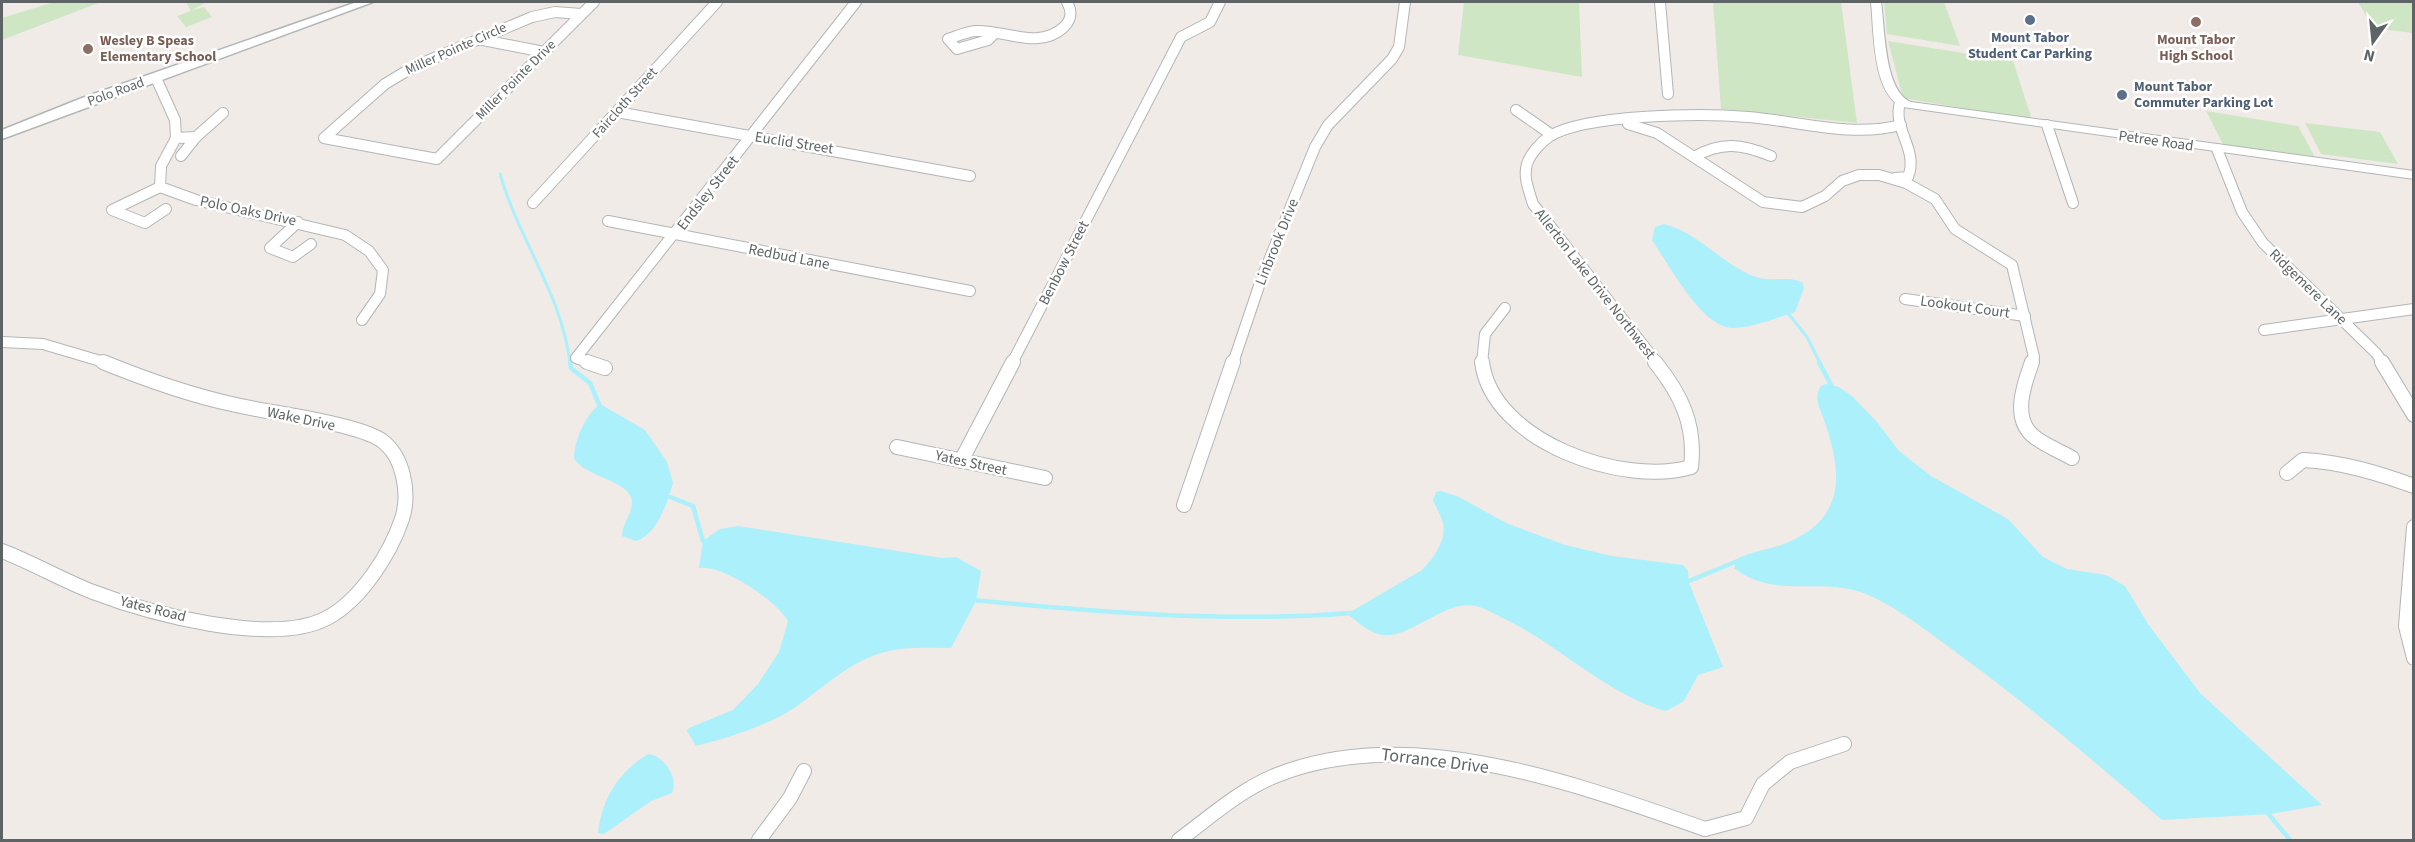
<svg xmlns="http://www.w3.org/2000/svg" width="2415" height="842" viewBox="0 0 2415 842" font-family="'Source Sans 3',sans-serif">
	<rect width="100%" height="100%" fill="#f0ebe7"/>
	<!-- green -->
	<g fill="#cfe6c5">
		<polygon points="54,2 101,2 2,40 2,18"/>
		<polygon points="186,2 207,2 192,10 204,7 212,17 186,27 177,16 191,11"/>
		<polygon points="1464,2 1579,2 1582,77 1458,55"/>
		<polygon points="1713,2 1841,2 1857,123 1721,109"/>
		<polygon points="1884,2 1944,2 1960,46 1887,34"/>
		<polygon points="2358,2 2413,2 2413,33 2373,28"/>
		<polygon points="1888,41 2013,61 2032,120 1903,98"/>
		<polygon points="2206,111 2298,126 2316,159 2224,146"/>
		<polygon points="2305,123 2380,132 2398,164 2321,154"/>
	</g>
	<!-- water -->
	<g fill="#abf0fb">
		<path d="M 1664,224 C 1700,233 1722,265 1756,277 C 1771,282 1788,276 1802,282 L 1804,288 L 1795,312 C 1776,318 1752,328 1732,328 C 1701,327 1668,263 1652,240 L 1655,227 Z"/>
		<path d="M 1825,384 L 1839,387 L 1852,396 L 1877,422 L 1899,451 L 1931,476 L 2008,519 L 2043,557 L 2067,569 L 2106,575 L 2125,586 L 2148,624 L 2200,693 L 2322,805 L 2270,814 L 2162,820 C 2094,761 2026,703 1953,650 C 1927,631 1902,611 1873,597 C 1825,573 1777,602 1734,568 L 1737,559 C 1751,552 1766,550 1781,545 C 1845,522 1844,476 1824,420 C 1820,408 1813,398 1821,386 Z"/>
		<path d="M 600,404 L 645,430 L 667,462 L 673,483 C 667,503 657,535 636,541 L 622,536 C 622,525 631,515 632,504 C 634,480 584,478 574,458 C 575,439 585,416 600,404 Z"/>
		<path d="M 1441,491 L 1459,497 L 1506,523 L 1565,545 L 1612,556 L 1683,565 L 1688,571 L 1689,583 L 1723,667 L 1698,675 L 1684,701 L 1666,711 C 1609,696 1559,645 1505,619 C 1496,615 1485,608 1476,606 C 1442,600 1412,639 1382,635 C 1369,633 1357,621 1347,614 L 1422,570 C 1433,559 1447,540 1443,523 C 1441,515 1436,508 1433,500 L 1436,492 Z"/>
		<path d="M 738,526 L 942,558 L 956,557 L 981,571 L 976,601 L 951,648 C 927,648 902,646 878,654 C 845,665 822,689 794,708 C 769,725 725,739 696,746 L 687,731 L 689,728 L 733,710 L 758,684 L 779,652 L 788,621 C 776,600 723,565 699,568 L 703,541 L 720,529 Z"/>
		<path d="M 648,754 C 664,755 679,779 672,793 L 651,801 L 604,834 L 598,833 C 602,798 619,772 648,754 Z"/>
	</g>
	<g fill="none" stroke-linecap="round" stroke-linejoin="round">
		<!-- stream-far1 -->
		<g stroke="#abf0fb" stroke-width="3">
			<path d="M 500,174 C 519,240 562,295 570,363"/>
			<polyline points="1787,312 1807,337 1820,363"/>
		</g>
		<!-- stream -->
		<g stroke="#abf0fb" stroke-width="4.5">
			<polyline points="570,362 571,368 590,383 601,409"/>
			<polyline points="1819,362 1832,387"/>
			<polyline points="665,495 693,506 703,541 707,542"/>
			<polyline points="1684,583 1740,560"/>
			<path d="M 972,600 C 1098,612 1225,623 1351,613"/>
			<polyline points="2266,811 2290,840"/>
		</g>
		<!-- minor-far1 casing -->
		<g stroke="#b2b6b8" stroke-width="12">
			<g id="minor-far1">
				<polyline points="1660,2 1668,94"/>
				<polyline points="581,14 555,12 532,17 415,66 385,84 324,138 437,159 594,2"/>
				<path d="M 994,34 L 988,40 L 957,49 L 948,39 C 957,36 966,32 975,31 C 1005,29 1038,51 1064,27 C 1072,19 1072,11 1067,2"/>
				<polyline points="478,39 544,52"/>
				<polyline points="156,78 175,120 176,138 161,166 160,187 196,200 345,235 369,251 383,270 380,294 362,320"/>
				<polyline points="1516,110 1552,135"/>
				<polyline points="617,112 970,176"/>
				<polyline points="1628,124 1657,133 1763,202 1802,207 1825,196 1842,181 1859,175 1879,175 1906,183 1935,199 1955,229 2012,265 2034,357 2032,363"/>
				<polyline points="2047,125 2073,203"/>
				<polyline points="196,137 223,113"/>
				<polyline points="176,138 196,137 181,156"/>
				<polyline points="2217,149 2242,212 2263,243 2376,353 2383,363"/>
				<path d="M 1694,157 C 1722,141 1742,144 1771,156"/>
				<path d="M 1895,178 L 1908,177 C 1919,149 1892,130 1900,102"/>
				<polyline points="160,187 112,210 145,223 166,209"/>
				<polyline points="533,203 717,2"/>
				<polyline points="608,221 970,291"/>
				<polyline points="298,222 270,248 293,257 311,244"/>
				<polyline points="1905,299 2025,316"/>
				<polyline points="2264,330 2414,309"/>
				<polyline points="2,342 43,344 107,363"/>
				<polyline points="591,363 576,358 856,2"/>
				<polyline points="1012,363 1181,37 1210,22 1220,2"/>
				<polyline points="1233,363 1261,280 1315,147 1328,125 1392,59 1399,47 1405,2"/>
				<polyline points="1482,363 1485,334 1505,308"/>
				<path d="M 1657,363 L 1533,204 C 1529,191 1523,177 1527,164 C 1530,154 1541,142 1550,136 C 1587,114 1703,113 1748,117 C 1799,121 1850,138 1901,125"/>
			</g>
		</g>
		<!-- minor casing -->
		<g stroke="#b2b6b8" stroke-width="16">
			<g id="minor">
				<polyline points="587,362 605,368"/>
				<path d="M 1482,362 C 1492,442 1624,487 1691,467 C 1696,425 1681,394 1655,362"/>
				<path d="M 2032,362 C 2025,382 2012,415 2031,434 C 2041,444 2060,451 2072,458"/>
				<polyline points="2382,362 2414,415"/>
				<polyline points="897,447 1045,478"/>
				<polyline points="961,461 1013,362"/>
				<path d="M 2287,473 L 2303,460 C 2342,462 2378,473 2414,486"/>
				<polyline points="1184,505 1233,362"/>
				<polyline points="2414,527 2406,626 2414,658"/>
				<path d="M 2,551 C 33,563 62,580 93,592 C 148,613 272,647 327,618 C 361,600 390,554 402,519 C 410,494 404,456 381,440 C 355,423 270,413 236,405 C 189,395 147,380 103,362"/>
				<polyline points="1705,829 1746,818 1763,784 1790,762 1844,744"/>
				<polyline points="759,840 790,798 804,771"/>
				<path d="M 1179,840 C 1210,817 1241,789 1277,775 C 1411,722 1576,784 1705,829"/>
			</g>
		</g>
		<!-- tertiary casing -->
		<g stroke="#b2b6b8" stroke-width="2">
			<path id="tertiary" d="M 1871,2 L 1881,2 C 1885,28 1884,91 1911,102 L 2414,171 L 2414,179 L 1903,107 C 1872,95 1874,30 1871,2 Z"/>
		</g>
		<!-- secondary casing -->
		<g stroke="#b1b6b9" stroke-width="3">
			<polygon id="secondary" points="357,2 373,2 2,139 2,130 82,98"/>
		</g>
		<!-- minor-far1 -->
		<use href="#minor-far1" stroke="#fff" stroke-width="10"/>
		<!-- minor -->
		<use href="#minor" stroke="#fff" stroke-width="14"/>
		<!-- tertiary -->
		<use href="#tertiary" fill="#fff" fill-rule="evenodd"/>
		<!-- secondary -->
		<use href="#secondary" fill="#fff" fill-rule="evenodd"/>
	</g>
	<!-- markers -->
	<g fill="#5c6f8a" stroke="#fff" stroke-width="2">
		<circle cx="2030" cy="20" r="6"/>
		<circle cx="2122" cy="95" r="6"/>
	</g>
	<g fill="#8d6e63" stroke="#fff" stroke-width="2">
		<circle cx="2196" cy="22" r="6"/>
		<circle cx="88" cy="49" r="6"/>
	</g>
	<g text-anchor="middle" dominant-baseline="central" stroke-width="5" stroke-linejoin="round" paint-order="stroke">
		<!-- far-service labels -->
		<g font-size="14" font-weight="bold" fill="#4e5e75" stroke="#fff">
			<text x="2030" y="38">Mount Tabor<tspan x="2030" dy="16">Student Car Parking</tspan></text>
			<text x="2134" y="87" text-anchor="start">Mount Tabor<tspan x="2134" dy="16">Commuter Parking Lot</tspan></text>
		</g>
		<!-- far-education labels -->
		<g font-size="14" font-weight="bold" fill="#785e54" stroke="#fff">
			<text x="2196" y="40">Mount Tabor<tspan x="2196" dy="16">High School</tspan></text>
			<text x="100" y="41" text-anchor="start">Wesley B Speas<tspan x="100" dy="16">Elementary School</tspan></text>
		</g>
		<!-- far-street labels -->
		<g font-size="14" fill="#5e6466" stroke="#fff">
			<text transform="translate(456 49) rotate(-24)">Miller Pointe Circle</text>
			<text transform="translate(516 80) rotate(-45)">Miller Pointe Drive</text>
			<text transform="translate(116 92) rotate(-20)">Polo Road</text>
			<text transform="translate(625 103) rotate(-48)">Faircloth Street</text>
		</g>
		<!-- street labels -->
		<g font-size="15" fill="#5e6466" stroke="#fff">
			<text transform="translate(2156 141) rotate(8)">Petree Road</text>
			<text transform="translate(794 143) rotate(9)">Euclid Street</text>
			<text transform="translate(708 193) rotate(-52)">Endsley Street</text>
			<text transform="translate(248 211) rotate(12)">Polo Oaks Drive</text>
			<text transform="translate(1277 242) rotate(-68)">Linbrook Drive</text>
			<text transform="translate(789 257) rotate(11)">Redbud Lane</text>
			<text transform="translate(1064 263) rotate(-63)">Benbow Street</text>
			<text transform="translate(1595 284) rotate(52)">Allerton Lake Drive Northwest</text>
			<text transform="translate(2308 287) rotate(44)">Ridgemere Lane</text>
			<text transform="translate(1965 307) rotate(8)">Lookout Court</text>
			<text transform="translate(301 419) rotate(12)">Wake Drive</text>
			<text transform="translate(971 463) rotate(12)">Yates Street</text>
			<text transform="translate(153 609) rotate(14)">Yates Road</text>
		</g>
		<!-- near-street labels -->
		<g font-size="18" fill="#5e6466" stroke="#fff">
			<text transform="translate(1435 761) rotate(7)">Torrance Drive</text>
		</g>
	</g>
	<!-- border -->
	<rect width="2415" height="842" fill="none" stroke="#5e6466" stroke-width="6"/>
	<!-- north arrow -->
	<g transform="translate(2373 42) rotate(195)" stroke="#ffffff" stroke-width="4.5" paint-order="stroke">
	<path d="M0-4.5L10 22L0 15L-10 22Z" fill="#5e6466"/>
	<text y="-9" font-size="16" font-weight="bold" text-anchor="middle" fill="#5e6466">N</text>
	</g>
</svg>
